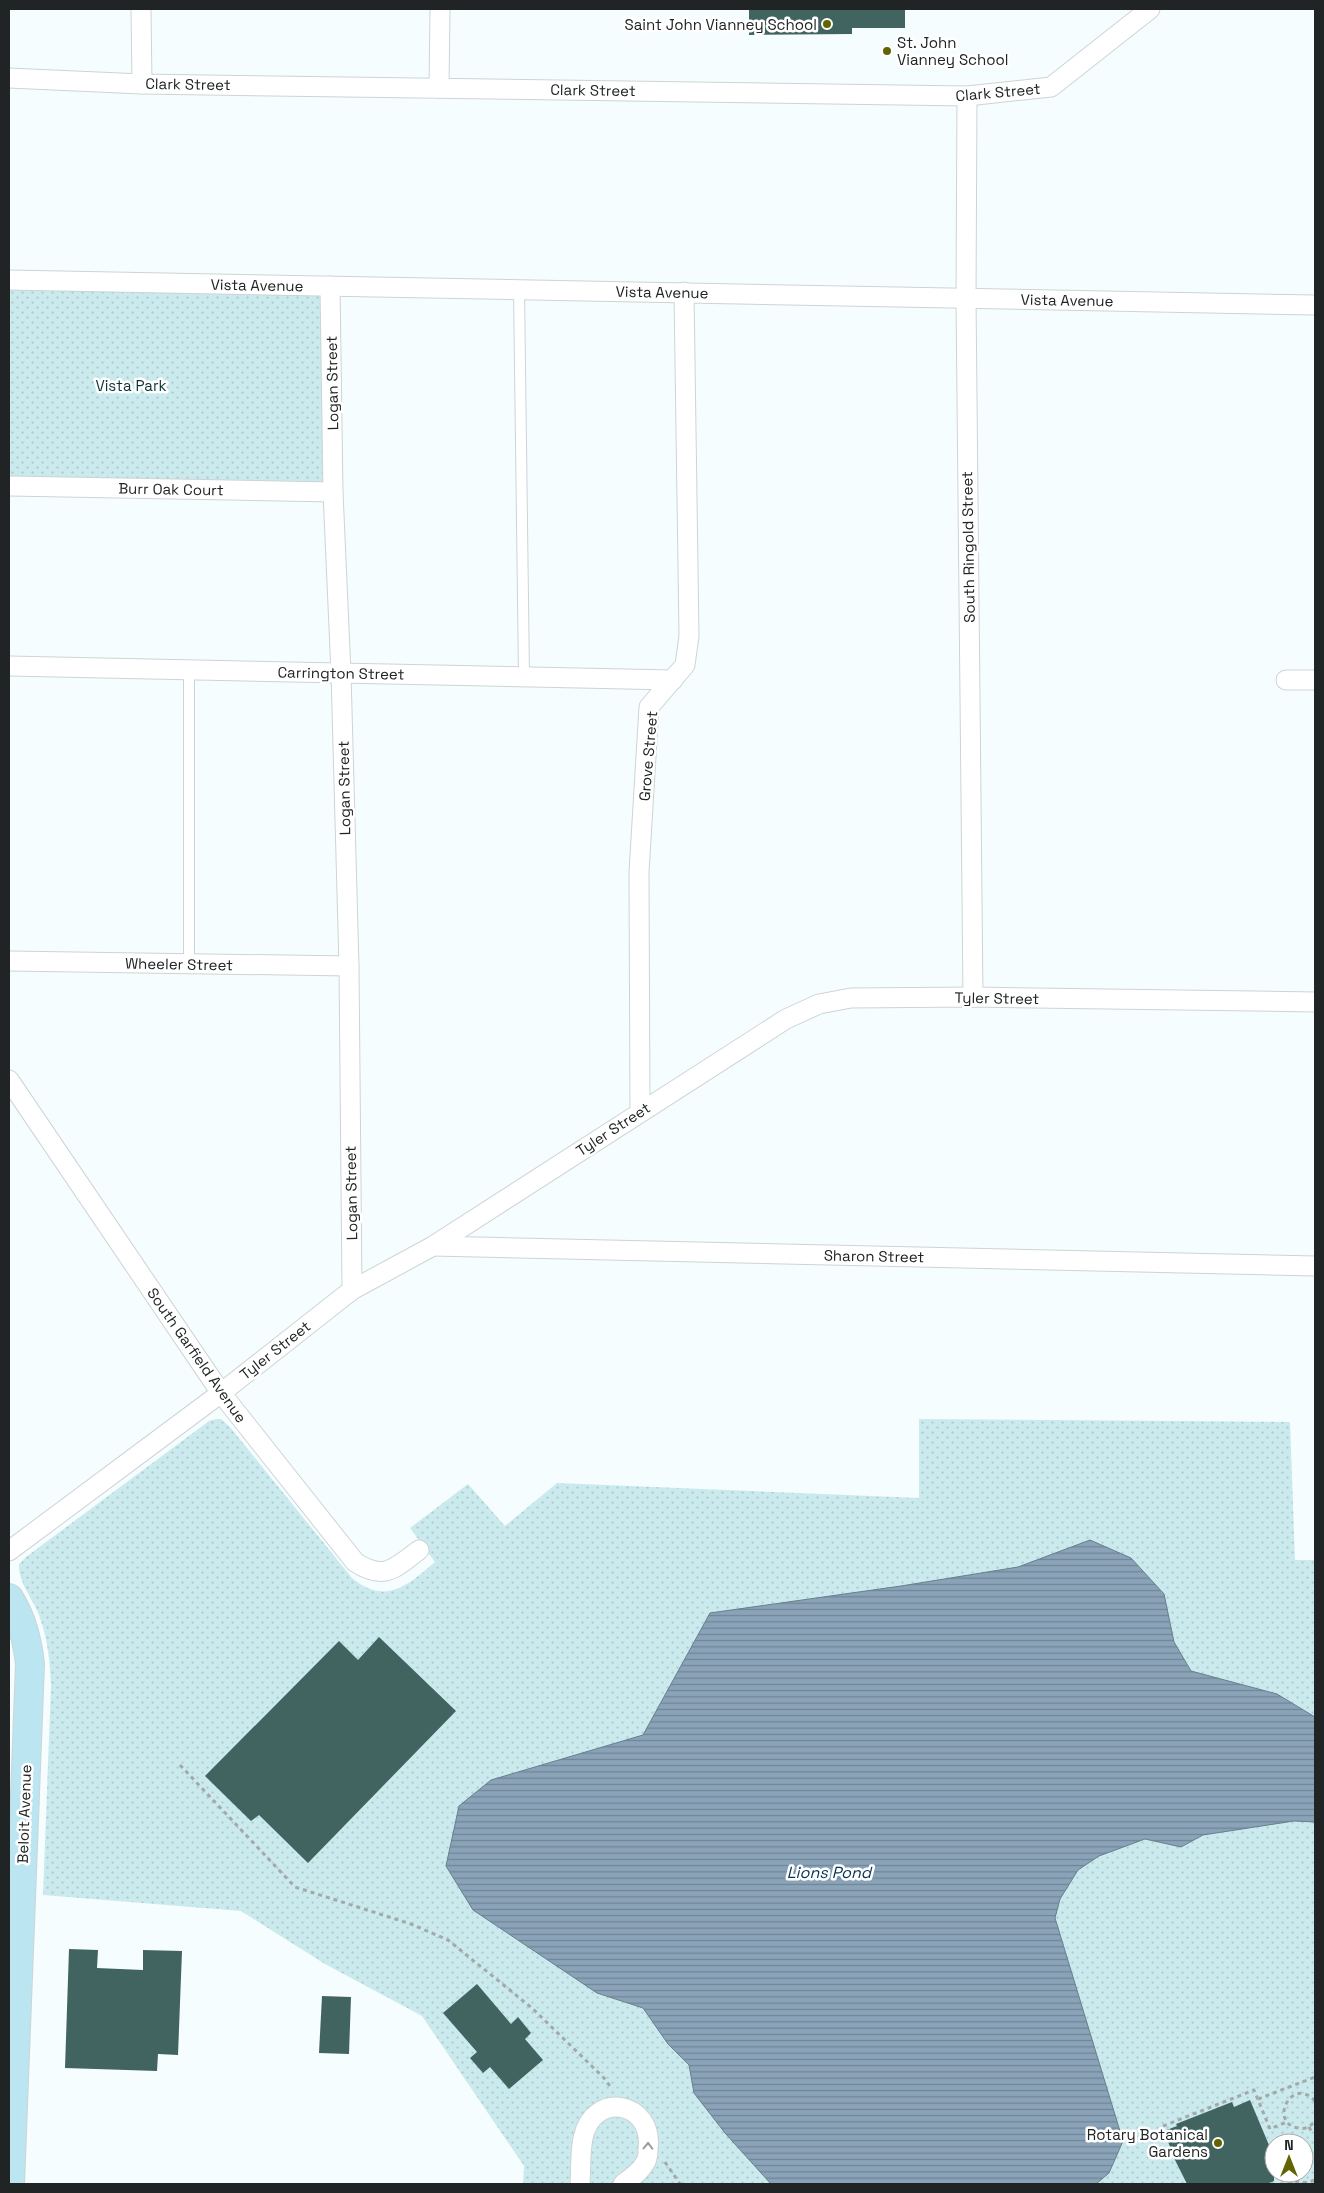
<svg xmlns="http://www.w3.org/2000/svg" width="1324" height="2193" viewBox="0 0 1324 2193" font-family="'Space Grotesk',sans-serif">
	<defs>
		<pattern id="park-dots" width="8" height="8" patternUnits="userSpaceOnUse" patternTransform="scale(1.25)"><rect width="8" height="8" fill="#caeaee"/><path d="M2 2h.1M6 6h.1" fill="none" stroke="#adc9cc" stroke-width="1.8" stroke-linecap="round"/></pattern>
		<pattern id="water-rules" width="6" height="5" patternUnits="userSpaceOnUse" patternTransform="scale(1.25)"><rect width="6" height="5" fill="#8aa3b8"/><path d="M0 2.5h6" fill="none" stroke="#708595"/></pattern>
	</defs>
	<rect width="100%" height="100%" fill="#f6fdfe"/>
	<!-- park -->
	<g fill="url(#park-dots)" fill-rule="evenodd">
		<polygon points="9,280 330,286 333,492 9,486"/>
		<path d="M 216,1419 L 221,1419 L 230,1427 L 352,1578 C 386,1606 408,1585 435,1562 L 410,1528 L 468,1484 L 505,1526 L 557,1483 L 919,1498 L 919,1419 L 1290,1422 L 1295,1560 L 1315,1560 L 1315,2184 L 523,2184 L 524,2166 L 422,2016 L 325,1964 L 241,1911 L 43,1895 L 51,1686 C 50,1662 48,1641 40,1618 C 34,1599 18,1584 19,1564 L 26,1557 L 209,1421 ZM 1274,2143 L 1304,2143 L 1304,2173 L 1274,2173 Z"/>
	</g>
	<!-- water -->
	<polygon fill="url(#water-rules)" stroke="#6a7d8c" points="1090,1540 1131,1558 1164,1594 1174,1642 1191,1671 1277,1694 1315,1717 1315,1822 1294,1821 1203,1835 1181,1847 1145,1839 1099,1856 1078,1870 1060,1899 1055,1918 1123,2141 1109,2173 1096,2184 771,2184 725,2133 694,2093 689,2065 668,2044 643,2008 597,1993 473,1910 446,1866 459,1806 491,1780 643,1735 710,1613 901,1586 1018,1567"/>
	<!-- building -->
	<g fill="#416460">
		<polygon points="749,9 905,9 905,28 852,28 852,34 749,35"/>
		<polygon points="379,1637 456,1711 308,1863 259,1815 251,1821 205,1776 339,1641 358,1660"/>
		<polygon points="69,1949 98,1950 97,1968 143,1970 143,1950 182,1951 178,2055 158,2054 157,2071 65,2068"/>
		<polygon points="477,1984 511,2024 518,2017 531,2033 525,2039 543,2060 509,2089 490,2067 483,2073 470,2058 477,2052 443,2013"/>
		<polygon points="322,1996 351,1997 349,2054 319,2053"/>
		<polygon points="1250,2100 1274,2157 1274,2181 1267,2184 1187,2184 1175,2160 1164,2131 1177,2126 1176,2124 1232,2102 1234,2107"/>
	</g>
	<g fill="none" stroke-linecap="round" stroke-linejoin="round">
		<!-- service casing -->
		<g stroke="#cdd4d5" stroke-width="12">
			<g id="service">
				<polyline points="519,289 524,677"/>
				<polyline points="189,670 189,964"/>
			</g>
		</g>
		<!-- minor casing -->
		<g stroke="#cdd4d5" stroke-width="21">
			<g id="minor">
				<polyline points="141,9 142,84"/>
				<polyline points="9,78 142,84 967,96 1051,87 1150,9"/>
				<polyline points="439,88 440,9"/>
				<polyline points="967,96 966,298 973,997"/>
				<polyline points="9,280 1315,305"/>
				<polyline points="330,286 333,492 341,673 349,966 352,1290"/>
				<polyline points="9,486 333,492"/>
				<polyline points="9,666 673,680"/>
				<polyline points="1286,680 1315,680"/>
				<polyline points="9,961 349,966"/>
				<path d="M 9,1080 L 221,1393 L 355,1562 C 384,1581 394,1569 419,1550"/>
				<polyline points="640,1112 639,872 649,707 685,665 689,636 684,292"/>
				<polyline points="433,1246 1315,1266"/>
				<polyline points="9,1551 221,1393 352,1290 433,1246 786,1019 819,1004 851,998 973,997 1315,1002"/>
				<path d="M 580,2184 C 581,2169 580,2153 583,2138 C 593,2090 654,2101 648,2149 C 648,2154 648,2159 645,2163 C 640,2172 631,2178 623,2184"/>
			</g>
		</g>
		<!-- secondary casing -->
		<g stroke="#cdd4d5" stroke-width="30">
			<path id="secondary" d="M 9,1598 C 22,1619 27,1639 30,1664 L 10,2184"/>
		</g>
		<!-- path -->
		<g stroke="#a3a8a9" stroke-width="3" stroke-dasharray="4 4" stroke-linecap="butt">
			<polyline points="180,1765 295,1887 411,1924 448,1940 532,2008 604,2078 612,2089"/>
			<polyline points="1258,2099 1315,2077"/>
			<path d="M 1315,2101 C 1292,2075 1268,2123 1298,2128 C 1305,2130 1311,2126 1315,2121"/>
			<polyline points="1163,2126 1254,2090 1270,2129 1287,2122"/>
			<polyline points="1309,2127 1313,2134"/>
			<polyline points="665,2162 680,2184"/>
			<polyline points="1280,2184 1282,2184"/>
			<polyline points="1288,2184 1293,2181 1309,2183 1315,2179"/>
		</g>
		<!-- service -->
		<use href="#service" stroke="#fff" stroke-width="10"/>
		<!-- minor -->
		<use href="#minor" stroke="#fff" stroke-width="19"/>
		<!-- secondary -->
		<use href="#secondary" stroke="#bce5f2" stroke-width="28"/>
	</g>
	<!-- one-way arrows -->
	<defs><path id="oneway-chevron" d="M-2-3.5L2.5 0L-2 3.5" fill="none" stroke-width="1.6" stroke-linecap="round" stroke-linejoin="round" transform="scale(1.25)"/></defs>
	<use stroke="#9b9c9c" href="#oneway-chevron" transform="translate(648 2146) rotate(-89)"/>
	<!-- markers -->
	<g fill="#616400" stroke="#fff" stroke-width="2">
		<circle cx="827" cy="24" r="5"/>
		<circle cx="887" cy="51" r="5"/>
		<circle cx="1218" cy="2143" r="5"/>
	</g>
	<g text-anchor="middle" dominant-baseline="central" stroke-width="5" stroke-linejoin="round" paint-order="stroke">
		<!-- poi labels -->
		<g font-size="15" fill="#212424" stroke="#fff" text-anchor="end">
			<text x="817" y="24">Saint John Vianney School</text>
			<text x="897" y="42" text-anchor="start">St. John<tspan x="897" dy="17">Vianney School</tspan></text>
			<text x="1208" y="2134">Rotary Botanical<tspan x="1208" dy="17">Gardens</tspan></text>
		</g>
		<!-- street labels -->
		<g font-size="15" fill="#212424" stroke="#fff">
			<text transform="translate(188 84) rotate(1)">Clark Street</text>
			<text transform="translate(593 90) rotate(1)">Clark Street</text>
			<text transform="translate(998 92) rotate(-5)">Clark Street</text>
			<text transform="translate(257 285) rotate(1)">Vista Avenue</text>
			<text transform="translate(662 292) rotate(1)">Vista Avenue</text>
			<text transform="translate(1067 300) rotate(1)">Vista Avenue</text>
			<text transform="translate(332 383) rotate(-91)">Logan Street</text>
			<text transform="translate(171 489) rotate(1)">Burr Oak Court</text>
			<text transform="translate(968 547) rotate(-91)">South Ringold Street</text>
			<text transform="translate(341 673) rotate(1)">Carrington Street</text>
			<text transform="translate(648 756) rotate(-85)">Grove Street</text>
			<text transform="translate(344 788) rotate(-91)">Logan Street</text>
			<text transform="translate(179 964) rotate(1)">Wheeler Street</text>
			<text transform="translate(997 998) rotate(1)">Tyler Street</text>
			<text transform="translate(613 1129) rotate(-33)">Tyler Street</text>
			<text transform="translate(351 1193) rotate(-91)">Logan Street</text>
			<text transform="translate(874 1256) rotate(1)">Sharon Street</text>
			<text transform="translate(275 1350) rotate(-38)">Tyler Street</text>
			<text transform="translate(197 1355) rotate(55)">South Garfield Avenue</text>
			<text transform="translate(24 1814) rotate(-88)">Beloit Avenue</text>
		</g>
		<!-- park labels -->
		<g font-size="15" fill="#0c3337" stroke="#fff">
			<text x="131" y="385">Vista Park</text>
		</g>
		<!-- water labels -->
		<g font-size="16" font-style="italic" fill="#053452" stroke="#fff">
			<text x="829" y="1872">Lions Pond</text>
		</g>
	</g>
	<!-- border -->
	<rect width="1324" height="2193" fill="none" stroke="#212424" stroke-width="20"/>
	<!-- north arrow -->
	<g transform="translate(1289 2158)"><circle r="24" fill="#ffffff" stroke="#a6a7a7"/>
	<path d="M0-4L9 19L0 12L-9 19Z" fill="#616400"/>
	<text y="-8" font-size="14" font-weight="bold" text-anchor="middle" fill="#212424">N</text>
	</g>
</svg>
